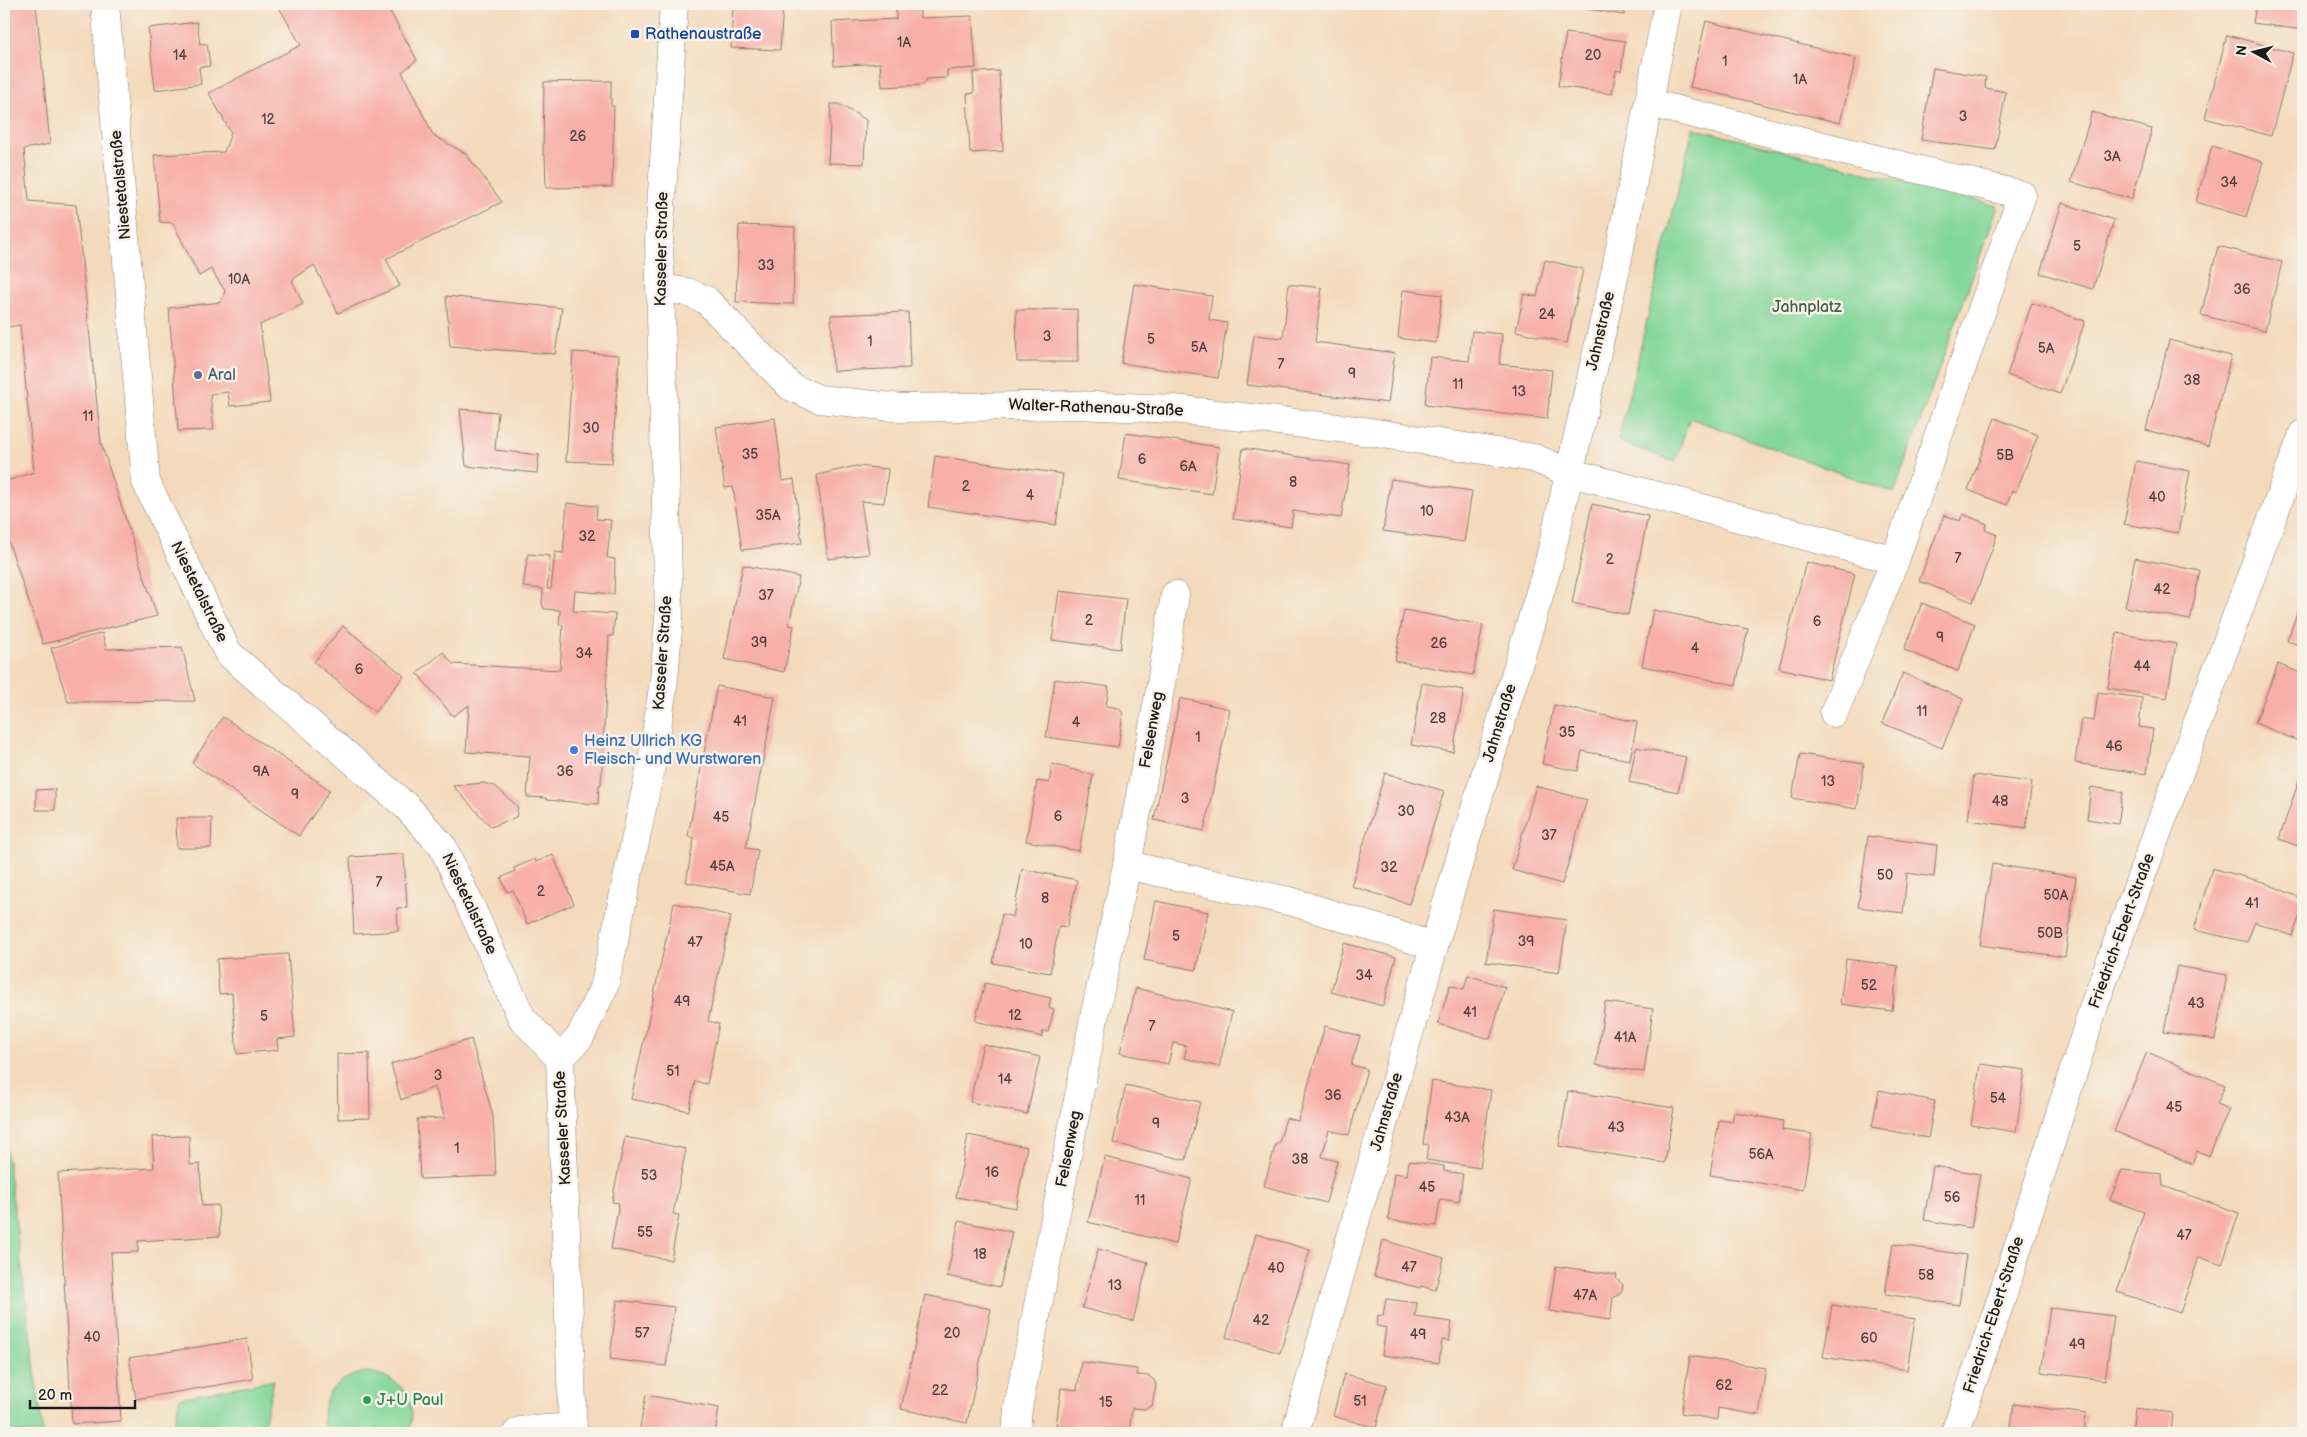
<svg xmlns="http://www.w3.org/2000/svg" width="2307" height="1437" viewBox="0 0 2307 1437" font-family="'Balsamiq Sans',sans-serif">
	<rect width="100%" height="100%" fill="#f7f3e8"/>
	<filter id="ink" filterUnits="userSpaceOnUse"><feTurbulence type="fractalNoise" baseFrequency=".02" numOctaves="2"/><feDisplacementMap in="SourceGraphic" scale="10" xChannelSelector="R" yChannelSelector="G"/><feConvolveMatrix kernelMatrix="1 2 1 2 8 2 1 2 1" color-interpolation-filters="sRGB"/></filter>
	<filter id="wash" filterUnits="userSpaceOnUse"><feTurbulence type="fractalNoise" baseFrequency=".0096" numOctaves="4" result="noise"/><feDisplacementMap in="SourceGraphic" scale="20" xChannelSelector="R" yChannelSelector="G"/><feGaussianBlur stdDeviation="1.12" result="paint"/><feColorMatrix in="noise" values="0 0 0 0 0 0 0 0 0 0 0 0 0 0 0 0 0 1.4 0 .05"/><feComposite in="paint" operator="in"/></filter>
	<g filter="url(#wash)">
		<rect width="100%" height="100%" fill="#f4dabc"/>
		<!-- green -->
		<g fill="#81d699" stroke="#4e795a">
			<polygon points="1693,128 1998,206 1894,493 1690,418 1675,462 1618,441"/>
			<polygon points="4,1123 4,1132 43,1433 4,1433"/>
			<path d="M 368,1372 C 401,1377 419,1400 409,1433 L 326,1433 C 316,1399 334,1377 368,1372 Z"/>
			<polygon points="274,1380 262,1433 172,1433 180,1398"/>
		</g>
		<g id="blocks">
			<!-- building -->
			<g fill="#f7afa8">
				<polygon points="4,4 36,4 50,144 24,149 29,201 76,205 101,443 157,616 43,644 4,528 4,482 34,472 20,325 7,327 4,302"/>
				<polygon points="277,4 386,4 417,60 402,72 433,135 466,154 502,202 386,259 400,286 338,313 314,265 292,280 303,304 260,325 270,402 230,406 228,392 210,394 214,430 178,431 169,308 221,302 225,291 211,269 199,276 173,223 160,222 154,155 224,152 231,133 209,93 301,45"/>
				<polygon points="733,4 783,4 780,50 731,48"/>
				<polygon points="896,4 920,4 920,18 972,16 976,68 947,70 947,78 926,79 926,82 923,85 882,87 880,63 834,66 832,22 896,19"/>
				<polygon points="1571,4 1626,4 1624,15 1570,6"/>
				<polygon points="2256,4 2303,4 2303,30 2253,23"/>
				<polygon points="1706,21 1856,58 1840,123 1690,87"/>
				<polygon points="197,22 200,44 207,44 210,66 199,67 201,84 155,90 148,28"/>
				<polygon points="1566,33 1625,41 1621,71 1616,70 1612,94 1558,86"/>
				<polygon points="2227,35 2293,53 2271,136 2205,118"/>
				<polygon points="1933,68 1986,77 1985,88 2006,92 1995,150 1921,140"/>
				<polygon points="999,71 1003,151 970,153 967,94 974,93 973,72"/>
				<polygon points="611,81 611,106 614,106 612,187 546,188 545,155 543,155 544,82"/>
				<polygon points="831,104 839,104 866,120 864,164 828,163"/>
				<polygon points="2092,112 2152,129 2132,199 2071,182"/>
				<polygon points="2212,146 2263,162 2246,217 2196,202"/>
				<polygon points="2062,203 2114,220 2093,289 2040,273"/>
				<polygon points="739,225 795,227 793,304 736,302"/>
				<polygon points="2218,246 2282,262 2265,331 2201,315"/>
				<polygon points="1545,260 1583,269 1567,343 1516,331 1524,294 1537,297"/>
				<polygon points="1134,284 1212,296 1209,320 1227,323 1218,378 1121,363"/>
				<polygon points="1289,284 1322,288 1315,342 1395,353 1388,403 1247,385 1254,335 1283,338"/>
				<polygon points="1403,290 1442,295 1436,343 1398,338"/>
				<polygon points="446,296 562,308 555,354 450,346"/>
				<polygon points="2032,303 2085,321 2060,394 2007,375"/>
				<polygon points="1077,309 1078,362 1017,362 1016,310"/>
				<polygon points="908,312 910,368 833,371 831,315"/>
				<polygon points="1472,331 1502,334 1499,364 1552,370 1547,419 1425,405 1430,357 1469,361"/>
				<polygon points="2169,340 2231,356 2208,446 2146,430"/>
				<polygon points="573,352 619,355 612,463 566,461"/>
				<polygon points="460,409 498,412 495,450 539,455 537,473 466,466"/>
				<polygon points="775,418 783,481 794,479 802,543 742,550 733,487 725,488 716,427"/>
				<polygon points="1995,418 2038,435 2016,492 2012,490 2007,505 1968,490"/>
				<polygon points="1126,433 1219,447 1212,494 1119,480"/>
				<polygon points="1243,448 1350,465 1341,518 1293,511 1291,527 1233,519"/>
				<polygon points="935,456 1063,474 1056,525 928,507"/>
				<polygon points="2136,461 2190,471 2178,533 2124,524"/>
				<polygon points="856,466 888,469 884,503 861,501 869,554 828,559 817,475"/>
				<polygon points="1391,479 1472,491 1464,542 1383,531"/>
				<polygon points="567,503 597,506 596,519 611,520 607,558 615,559 614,594 575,591 573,611 615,614 613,636 609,636 601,785 599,785 598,804 546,800 546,798 527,797 530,756 466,752 469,705 453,716 417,673 443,652 453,664 560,670 563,625 559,625 560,610 544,609 542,604 543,589 523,587 528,554 550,556 547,589 551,589 555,552 563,553"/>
				<polygon points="1592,504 1648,516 1628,615 1572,603"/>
				<polygon points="1963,514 1987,524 1985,530 1997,535 1973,602 1919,581 1944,515 1960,521"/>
				<polygon points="2135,558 2200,571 2190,620 2125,607"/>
				<polygon points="1806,562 1855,574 1829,680 1779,668"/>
				<polygon points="743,565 799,577 789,625 794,626 784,672 724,659"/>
				<polygon points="1059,591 1126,599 1120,649 1052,640"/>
				<polygon points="2303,597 2303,646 2287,641"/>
				<polygon points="1922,603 1975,624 1958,671 1904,650"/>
				<polygon points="1404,610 1483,625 1473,675 1395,661"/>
				<polygon points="1653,610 1748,629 1736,685 1642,666"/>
				<polygon points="343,626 404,676 375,712 314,662"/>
				<polygon points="102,633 106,649 182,647 195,701 68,702 51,648"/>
				<polygon points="2117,633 2176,644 2167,698 2108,688"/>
				<polygon points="2278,664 2303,674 2303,743 2255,723"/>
				<polygon points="1903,673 1963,699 1942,748 1882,723"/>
				<polygon points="1055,679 1109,687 1106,706 1119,708 1123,714 1118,747 1046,737"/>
				<polygon points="1422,683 1464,690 1453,752 1411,745"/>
				<polygon points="717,686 775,697 746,848 758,850 750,894 686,882 694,838 688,836"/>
				<polygon points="2098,692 2142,698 2139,727 2153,729 2147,774 2075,763 2081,719 2094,721"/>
				<polygon points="1180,698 1230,709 1204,831 1154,820"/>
				<polygon points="1554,705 1637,722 1630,760 1582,751 1578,771 1542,764"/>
				<polygon points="223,717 330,790 299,836 192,763"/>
				<polygon points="1636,747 1686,757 1678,792 1629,782"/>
				<polygon points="1800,754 1864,764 1857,809 1792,798"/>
				<polygon points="1052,764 1093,775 1079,851 1026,841 1037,781 1049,783"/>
				<polygon points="1385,773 1444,791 1409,904 1351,886"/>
				<polygon points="1974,775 2032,782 2026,828 1968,820"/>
				<polygon points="2300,777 2303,778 2303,848 2279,839"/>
				<polygon points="483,783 495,786 518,807 516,817 491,827 453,786"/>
				<polygon points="1536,786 1587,800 1562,884 1512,870"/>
				<polygon points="2091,787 2123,792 2118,824 2087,819"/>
				<polygon points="55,789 55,810 36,810 36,790"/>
				<polygon points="176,818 212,818 211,848 177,848"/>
				<polygon points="1868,836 1937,845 1934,877 1907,873 1903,913 1858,907"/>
				<polygon points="404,854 407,907 397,908 398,931 354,934 350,857"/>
				<polygon points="553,855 574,904 527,924 513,890 507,892 501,878 515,871 514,868 535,859 536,862"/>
				<polygon points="1992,864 2076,877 2065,957 1980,945"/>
				<polygon points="2212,868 2263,882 2303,899 2303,908 2292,936 2255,922 2247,942 2194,930"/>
				<polygon points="1022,869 1077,880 1067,927 1059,926 1050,973 993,963 1002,914 1013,917"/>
				<polygon points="1156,901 1208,912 1196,970 1144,960"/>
				<polygon points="674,903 731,916 708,1021 719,1024 707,1084 695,1081 689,1111 631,1099"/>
				<polygon points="1494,909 1567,920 1559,973 1486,962"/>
				<polygon points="1344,943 1396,957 1383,1006 1331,992"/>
				<polygon points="288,954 295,1037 277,1039 278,1050 237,1054 232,993 219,994 217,959"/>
				<polygon points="1846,959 1898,966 1892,1011 1840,1004"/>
				<polygon points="2177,966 2227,975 2215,1040 2164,1032"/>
				<polygon points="1468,975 1505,987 1490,1039 1438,1024 1450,985 1464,989"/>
				<polygon points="985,983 1051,998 1049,1007 1054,1009 1048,1032 1043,1031 1042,1037 975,1021"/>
				<polygon points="1136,988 1232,1012 1219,1067 1184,1058 1187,1046 1173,1043 1168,1064 1120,1053"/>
				<polygon points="1605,1002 1653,1009 1644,1072 1596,1065"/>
				<polygon points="1325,1026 1360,1036 1351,1065 1367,1069 1349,1135 1329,1130 1322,1157 1337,1161 1326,1203 1264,1186 1276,1143 1279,1143 1286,1118 1298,1121"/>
				<polygon points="471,1039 493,1116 496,1176 420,1179 417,1119 445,1118 435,1087 401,1100 391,1064"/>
				<polygon points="983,1044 1040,1057 1027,1114 970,1102"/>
				<polygon points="2147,1052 2225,1085 2217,1104 2229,1109 2209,1156 2197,1151 2192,1164 2114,1131"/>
				<polygon points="369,1053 370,1118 338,1119 337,1054"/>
				<polygon points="1980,1064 2025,1070 2016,1132 1971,1125"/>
				<polygon points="1432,1081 1491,1090 1480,1168 1426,1160 1429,1145 1423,1144"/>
				<polygon points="1126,1085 1200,1102 1186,1160 1113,1143"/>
				<polygon points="1879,1090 1935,1101 1928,1138 1872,1127"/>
				<polygon points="1568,1091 1674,1108 1665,1163 1559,1146"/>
				<polygon points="1734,1112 1783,1121 1782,1130 1812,1134 1803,1190 1710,1175 1719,1120 1732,1122"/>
				<polygon points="968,1135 1027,1147 1016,1208 956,1197"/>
				<polygon points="189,1136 190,1165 200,1164 202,1206 218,1205 220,1236 138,1241 138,1252 111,1253 121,1421 72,1424 58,1173 154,1168 152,1137"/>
				<polygon points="625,1137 686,1149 673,1214 679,1215 671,1260 611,1249 619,1203 612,1202"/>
				<polygon points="1105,1157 1192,1179 1175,1244 1088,1222"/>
				<polygon points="1409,1161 1444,1166 1444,1171 1463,1174 1459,1202 1440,1199 1436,1226 1388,1220 1394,1173 1407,1175"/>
				<polygon points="1933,1166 1980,1174 1971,1228 1924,1220"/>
				<polygon points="2122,1170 2162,1174 2163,1186 2239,1213 2222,1265 2199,1257 2180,1313 2117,1292 2144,1212 2110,1200"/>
				<polygon points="959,1221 1012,1232 1000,1287 947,1276"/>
				<polygon points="1256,1234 1310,1250 1280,1353 1226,1337"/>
				<polygon points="1383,1240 1444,1258 1435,1290 1421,1286 1420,1288 1374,1276"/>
				<polygon points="1893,1244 1966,1255 1959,1305 1885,1294"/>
				<polygon points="1098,1249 1148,1262 1133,1321 1082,1308"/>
				<polygon points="1556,1266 1617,1275 1616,1278 1623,1285 1621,1293 1613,1298 1610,1320 1549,1311"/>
				<polygon points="925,1295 991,1309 967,1423 901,1409"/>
				<polygon points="1386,1299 1417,1303 1415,1317 1452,1322 1449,1341 1442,1340 1439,1363 1382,1355 1386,1328 1377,1326 1378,1315 1383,1316"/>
				<polygon points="617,1300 674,1307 666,1366 610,1359"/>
				<polygon points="1832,1305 1915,1319 1907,1370 1823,1357"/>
				<polygon points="2050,1308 2114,1316 2105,1380 2041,1372"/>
				<polygon points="247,1339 253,1379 136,1399 129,1358"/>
				<polygon points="1690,1356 1766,1368 1759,1415 1718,1408 1717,1420 1681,1413"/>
				<polygon points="1081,1362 1137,1369 1137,1375 1149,1376 1154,1380 1156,1386 1152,1406 1145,1409 1132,1408 1129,1433 1072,1433 1073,1428 1056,1426 1061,1388 1077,1390"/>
				<polygon points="1344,1374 1387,1385 1376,1428 1333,1416"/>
				<polygon points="646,1395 719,1408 715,1433 639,1433"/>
				<polygon points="2014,1404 2086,1414 2084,1433 2010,1433"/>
				<polygon points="2135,1408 2172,1413 2170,1433 2132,1433"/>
			</g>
		</g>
	</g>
	<g filter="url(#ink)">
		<use href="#blocks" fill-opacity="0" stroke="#887b6c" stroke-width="1"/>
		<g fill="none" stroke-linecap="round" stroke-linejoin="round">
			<!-- minor casing -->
			<g stroke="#887b6c" stroke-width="29">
				<g id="minor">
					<polyline points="660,288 687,292 706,300 791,387 819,399 902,408 1075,405 1174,409 1364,431 1534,458 1568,472 1895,560 2022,195 1649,103"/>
					<polyline points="1834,713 1895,560"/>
					<polyline points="1127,865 1293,902 1434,946"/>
					<polyline points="1016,1433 1018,1408 1095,1013 1127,865 1161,684 1175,595"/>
					<polyline points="1295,1433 1434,946 1549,562 1615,273 1668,4"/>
					<polyline points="1955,1433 2002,1297 2095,1003 2303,434"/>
				</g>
			</g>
			<!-- tertiary casing -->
			<g stroke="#887b6c" stroke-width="29">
				<polyline id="tertiary" points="517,1433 520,1431 573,1427"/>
			</g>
			<!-- secondary casing -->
			<g stroke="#887b6c" stroke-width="29">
				<g id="secondary">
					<polyline points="105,4 146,482 228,653 407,807 443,847 522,1018 560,1059"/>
					<polyline points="573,1433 560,1059 580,1037 605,984 652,761 664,680 669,617 659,240 674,4"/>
				</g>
			</g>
			<!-- minor -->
			<use href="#minor" stroke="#fff" stroke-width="28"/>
			<!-- tertiary -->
			<use href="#tertiary" stroke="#fff" stroke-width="28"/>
			<!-- secondary -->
			<use href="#secondary" stroke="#fff" stroke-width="28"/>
		</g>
	</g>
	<!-- markers -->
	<rect fill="#1a4fb4" stroke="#f7f3e8" stroke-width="2" x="630" y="29" width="10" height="10" rx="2.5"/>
	<circle fill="#5c6f8a" stroke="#f7f3e8" stroke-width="2" cx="198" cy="375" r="5"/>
	<circle fill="#3f7fe0" stroke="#f7f3e8" stroke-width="2" cx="574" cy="750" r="5"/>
	<circle fill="#2e9e5b" stroke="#f7f3e8" stroke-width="2" cx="367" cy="1400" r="5"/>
	<g text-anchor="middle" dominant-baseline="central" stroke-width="5" stroke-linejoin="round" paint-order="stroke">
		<!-- number labels -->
		<g font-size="14" fill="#53413f">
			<text x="904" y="42">1A</text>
			<text x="180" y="55">14</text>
			<text x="1593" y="55">20</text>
			<text x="1725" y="61">1</text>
			<text x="1800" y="79">1A</text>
			<text x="1963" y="116">3</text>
			<text x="268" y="119">12</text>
			<text x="578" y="136">26</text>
			<text x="2112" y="156">3A</text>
			<text x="2229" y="182">34</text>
			<text x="2077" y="246">5</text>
			<text x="766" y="265">33</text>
			<text x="239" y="279">10A</text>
			<text x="2242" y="289">36</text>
			<text x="1547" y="314">24</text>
			<text x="1047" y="336">3</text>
			<text x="1151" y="339">5</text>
			<text x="870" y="341">1</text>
			<text x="1199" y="347">5A</text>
			<text x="2046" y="348">5A</text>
			<text x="1281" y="364">7</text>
			<text x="1352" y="373">9</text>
			<text x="2192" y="380">38</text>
			<text x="1458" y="384">11</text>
			<text x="1519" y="391">13</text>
			<text x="88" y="416">11</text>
			<text x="591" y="428">30</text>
			<text x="750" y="454">35</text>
			<text x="2005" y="455">5B</text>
			<text x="1142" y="459">6</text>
			<text x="1188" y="466">6A</text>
			<text x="1293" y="482">8</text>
			<text x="966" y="486">2</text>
			<text x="1030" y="495">4</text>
			<text x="2157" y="497">40</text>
			<text x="1427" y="511">10</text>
			<text x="768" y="515">35A</text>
			<text x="587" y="536">32</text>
			<text x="1958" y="558">7</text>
			<text x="1610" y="559">2</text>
			<text x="2162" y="589">42</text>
			<text x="766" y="595">37</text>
			<text x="1089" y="620">2</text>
			<text x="1817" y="621">6</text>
			<text x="1940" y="637">9</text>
			<text x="759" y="642">39</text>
			<text x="1439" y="643">26</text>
			<text x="1695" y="648">4</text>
			<text x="584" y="653">34</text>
			<text x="2142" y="666">44</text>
			<text x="359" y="669">6</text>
			<text x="1922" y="711">11</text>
			<text x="1438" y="718">28</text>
			<text x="740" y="721">41</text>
			<text x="1076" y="722">4</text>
			<text x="1567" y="732">35</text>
			<text x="1198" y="737">1</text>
			<text x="2114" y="746">46</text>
			<text x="261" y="771">9A</text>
			<text x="565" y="771">36</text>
			<text x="1828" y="781">13</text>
			<text x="295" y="794">9</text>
			<text x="1185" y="798">3</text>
			<text x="2000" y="801">48</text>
			<text x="1406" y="811">30</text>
			<text x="1058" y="816">6</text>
			<text x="721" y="817">45</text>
			<text x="1549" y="835">37</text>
			<text x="722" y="866">45A</text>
			<text x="1389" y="867">32</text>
			<text x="1885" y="875">50</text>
			<text x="379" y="882">7</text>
			<text x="541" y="891">2</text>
			<text x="2056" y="895">50A</text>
			<text x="1045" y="898">8</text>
			<text x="2252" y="903">41</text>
			<text x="2050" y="933">50B</text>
			<text x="1176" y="936">5</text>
			<text x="1526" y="941">39</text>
			<text x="695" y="942">47</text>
			<text x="1026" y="944">10</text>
			<text x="1364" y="975">34</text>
			<text x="1869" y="985">52</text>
			<text x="682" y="1001">49</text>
			<text x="2196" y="1003">43</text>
			<text x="1470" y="1012">41</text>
			<text x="1015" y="1015">12</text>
			<text x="264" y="1016">5</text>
			<text x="1152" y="1026">7</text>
			<text x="1625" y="1037">41A</text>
			<text x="673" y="1071">51</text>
			<text x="438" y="1075">3</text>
			<text x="1005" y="1079">14</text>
			<text x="1333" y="1095">36</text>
			<text x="1998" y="1098">54</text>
			<text x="2174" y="1107">45</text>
			<text x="1457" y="1117">43A</text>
			<text x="1156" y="1123">9</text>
			<text x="1616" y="1127">43</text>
			<text x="457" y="1148">1</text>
			<text x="1761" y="1154">56A</text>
			<text x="1300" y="1159">38</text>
			<text x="992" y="1172">16</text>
			<text x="649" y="1175">53</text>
			<text x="1427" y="1187">45</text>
			<text x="1952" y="1197">56</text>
			<text x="1140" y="1200">11</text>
			<text x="645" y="1232">55</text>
			<text x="2184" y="1235">47</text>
			<text x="980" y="1254">18</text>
			<text x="1409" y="1267">47</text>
			<text x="1276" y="1268">40</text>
			<text x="1926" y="1275">58</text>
			<text x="1115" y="1285">13</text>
			<text x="1585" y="1295">47A</text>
			<text x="1261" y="1320">42</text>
			<text x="642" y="1333">57</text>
			<text x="952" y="1333">20</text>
			<text x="1418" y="1334">49</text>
			<text x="92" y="1337">40</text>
			<text x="1869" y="1338">60</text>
			<text x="2077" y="1344">49</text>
			<text x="1724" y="1385">62</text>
			<text x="940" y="1390">22</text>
			<text x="1360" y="1401">51</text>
			<text x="1106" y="1402">15</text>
		</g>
		<!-- transit labels -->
		<g font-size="16" fill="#164399" stroke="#f7f3e8" text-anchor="start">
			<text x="645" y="34">Rathenaustraße</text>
		</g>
		<!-- street labels -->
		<g font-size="16" fill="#1c1c1c" stroke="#f7f3e8">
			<text transform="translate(121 185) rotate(-95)">Niestetalstraße</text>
			<text transform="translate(662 249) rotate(-89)">Kasseler Straße</text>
			<text transform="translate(1601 331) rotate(-77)">Jahnstraße</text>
			<text transform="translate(1096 408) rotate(2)">Walter-Rathenau-Straße</text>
			<text transform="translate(199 592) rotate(64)">Niestetalstraße</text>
			<text transform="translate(663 653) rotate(-86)">Kasseler Straße</text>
			<text transform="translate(1500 723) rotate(-73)">Jahnstraße</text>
			<text transform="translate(1152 730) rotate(-80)">Felsenweg</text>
			<text transform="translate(469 904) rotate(65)">Niestetalstraße</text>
			<text transform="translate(2122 931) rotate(-70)">Friedrich-Ebert-Straße</text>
			<text transform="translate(1387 1112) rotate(-74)">Jahnstraße</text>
			<text transform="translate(563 1128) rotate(-93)">Kasseler Straße</text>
			<text transform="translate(1069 1149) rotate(-79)">Felsenweg</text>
			<text transform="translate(1994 1315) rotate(-72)">Friedrich-Ebert-Straße</text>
		</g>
		<!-- park labels -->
		<g font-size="16" fill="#3f5d48" stroke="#f7f3e8">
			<text x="1807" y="307">Jahnplatz</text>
		</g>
		<!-- service labels -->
		<g font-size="16" fill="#4e5e75" stroke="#f7f3e8" text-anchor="start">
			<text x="208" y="375">Aral</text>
		</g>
		<!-- shop labels -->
		<g font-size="16" fill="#366cbe" stroke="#f7f3e8" text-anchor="start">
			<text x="584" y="741">Heinz Ullrich KG<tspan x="584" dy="18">Fleisch- und Wurstwaren</tspan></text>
		</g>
		<!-- leisure labels -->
		<g font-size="16" fill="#27864d" stroke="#f7f3e8" text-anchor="start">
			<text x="377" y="1400">J+U Paul</text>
		</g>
	</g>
	<!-- margin -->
	<rect width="2307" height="1437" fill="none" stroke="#f7f3e8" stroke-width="20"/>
	<!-- north arrow -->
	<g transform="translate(2254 52) rotate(277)" stroke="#f7f3e8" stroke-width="4" paint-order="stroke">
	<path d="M0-4L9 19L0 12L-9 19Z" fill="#1c1c1c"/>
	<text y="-8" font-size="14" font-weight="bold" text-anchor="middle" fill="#1c1c1c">N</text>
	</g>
	<!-- scale -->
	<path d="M30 1400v8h105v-8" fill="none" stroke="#1c1c1c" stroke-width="2.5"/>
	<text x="38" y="1400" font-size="15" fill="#1c1c1c" stroke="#f7f3e8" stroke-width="4" paint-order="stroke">20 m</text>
</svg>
